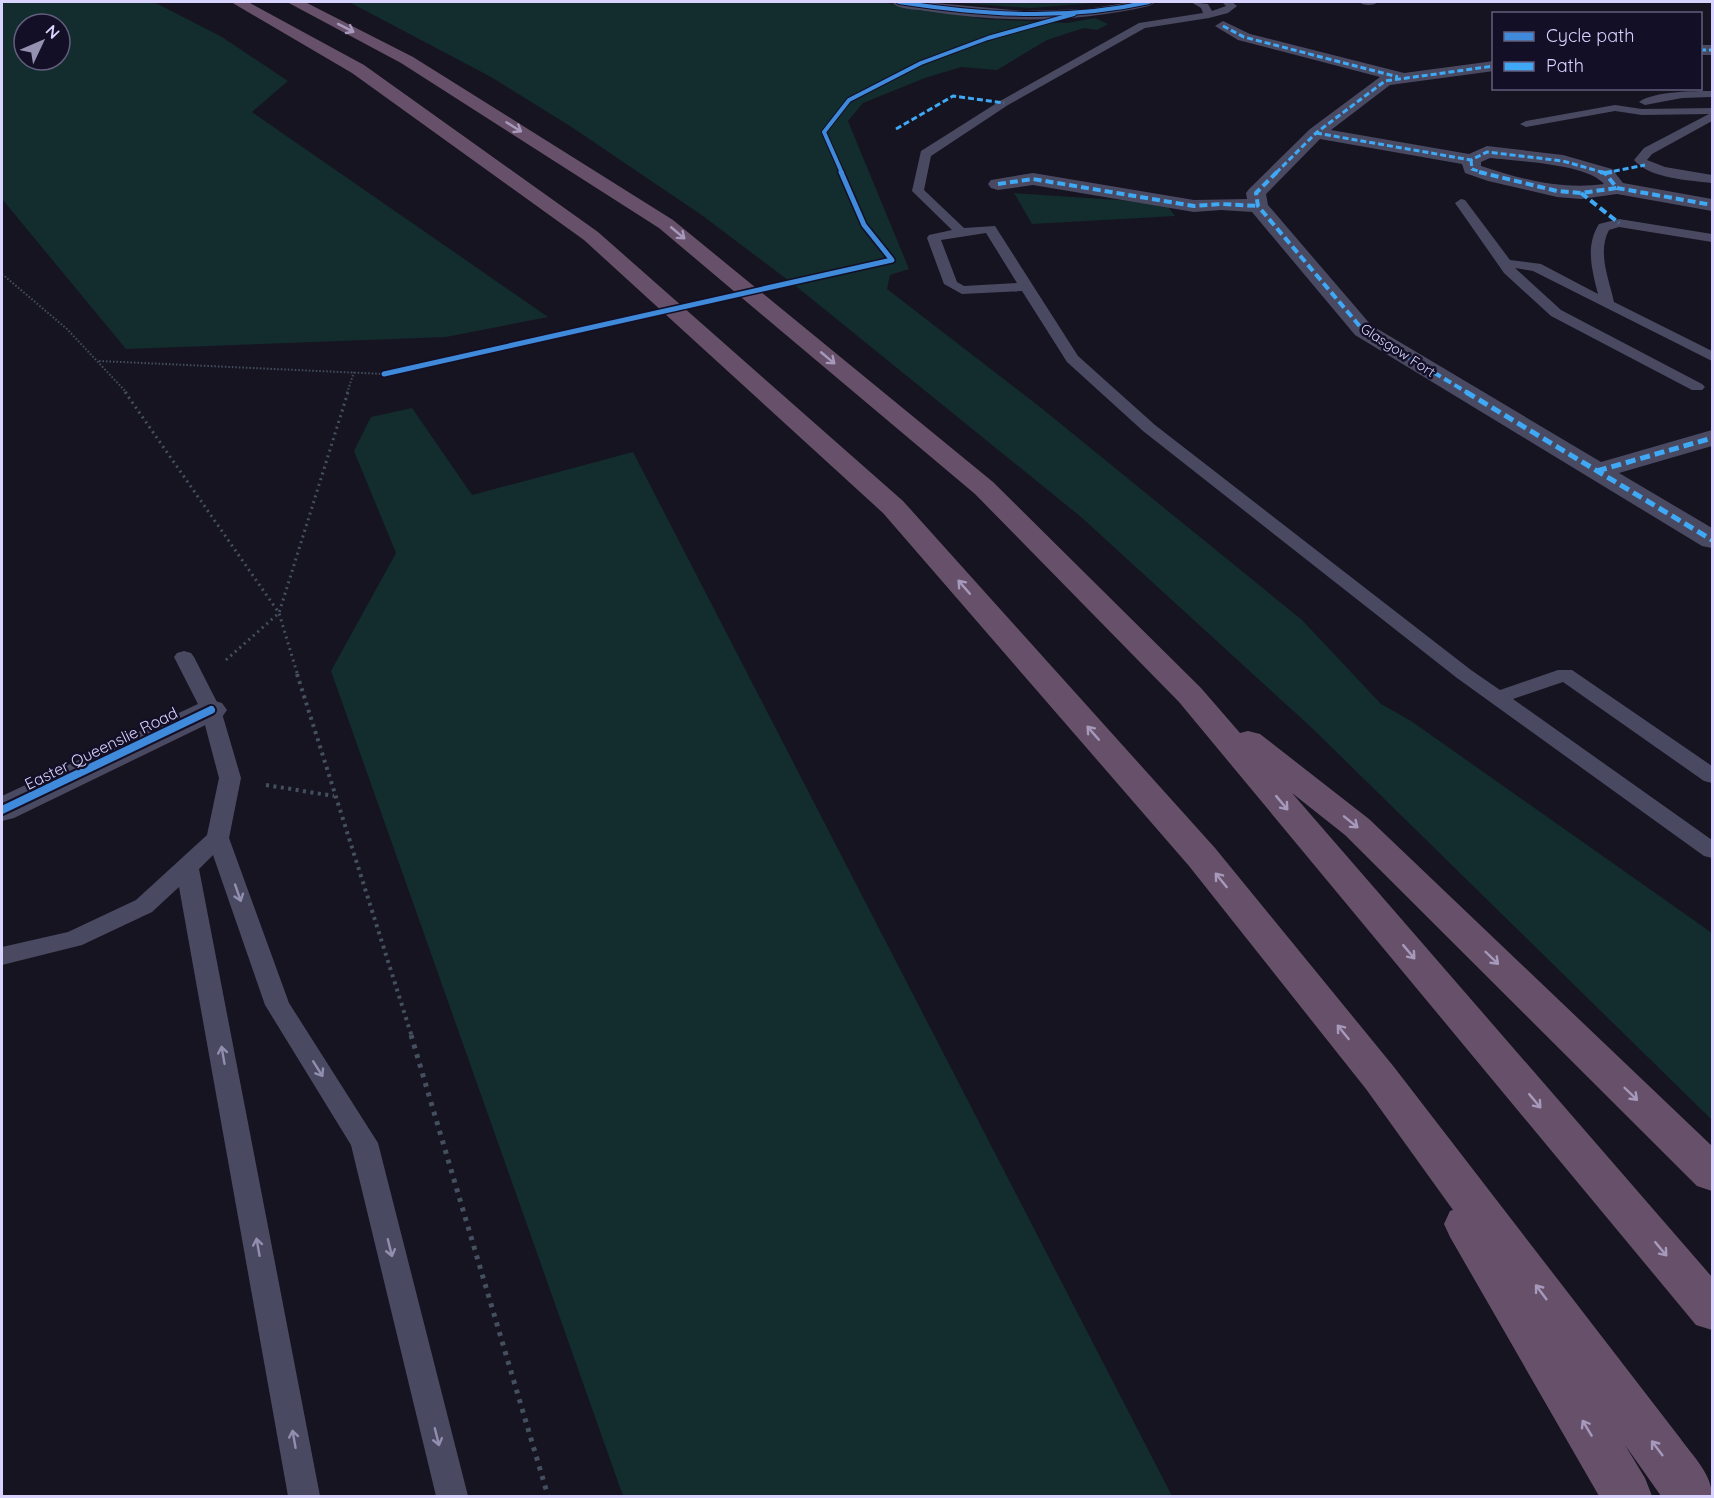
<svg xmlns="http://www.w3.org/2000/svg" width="1714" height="1498" viewBox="0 0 1714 1498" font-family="Quicksand,sans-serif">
	<rect width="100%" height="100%" fill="#161421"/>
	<!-- green -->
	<g fill="#132c2d" fill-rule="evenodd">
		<path d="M 2,2 L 154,2 L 222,37 L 288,81 L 252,112 L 548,317 L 446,337 L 126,349 L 2,199 ZM 24,24 L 60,24 L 60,60 L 24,60 Z"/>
		<polygon points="349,2 881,2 984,19 1067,23 1095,18 1108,24 1097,30 1084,28 1047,40 997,70 961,67 925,78 863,103 848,121 909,269 890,275 887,289 1040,407 1302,620 1381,704 1411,721 1712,933 1712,1120 1312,728 1081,517 797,287 703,216 573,128 491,77"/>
		<polygon points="946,2 1108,2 1030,8"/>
		<polygon points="1014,193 1165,203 1175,216 1032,224"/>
		<polygon points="412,408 472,495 633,452 1172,1496 623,1496 331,671 396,553 354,451 371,417"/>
	</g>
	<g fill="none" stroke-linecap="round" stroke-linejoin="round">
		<!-- path-far3 -->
		<g stroke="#44505f" stroke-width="2" stroke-dasharray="1.5 2" stroke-linecap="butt">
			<polyline points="2,274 67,329 127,393"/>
			<polyline points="99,361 384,374"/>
			<polyline points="347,393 354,372"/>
		</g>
		<!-- path-far2 -->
		<g stroke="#44505f" stroke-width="3" stroke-dasharray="2 4" stroke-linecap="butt">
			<polyline points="125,392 279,613 298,676"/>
			<polyline points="226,660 279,613 348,392"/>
		</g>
		<!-- path-far1 -->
		<g stroke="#44505f" stroke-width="4" stroke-dasharray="3 4.5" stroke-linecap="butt">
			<polyline points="297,674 412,1037"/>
			<polyline points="266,785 334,796"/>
		</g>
		<!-- path -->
		<polyline stroke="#44505f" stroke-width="5" stroke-dasharray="4 6" stroke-linecap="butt" points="411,1035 548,1496"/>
		<!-- lane -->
		<g fill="#4a4962" fill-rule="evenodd">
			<path d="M 1191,2 L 1208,4 L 1212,11 L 1226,6 L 1222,2 L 1232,2 L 1237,6 L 1228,13 L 1209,18 L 1145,28 L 1008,105 L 931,156 L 924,190 L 964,228 L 995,226 L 1078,356 L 1155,425 L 1471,670 L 1500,690 L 1558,670 L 1572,670 L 1712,766 L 1712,783 L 1704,781 L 1563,682 L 1513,699 L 1712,840 L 1712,858 L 1704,856 L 1457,678 L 1143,431 L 1067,362 L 1022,291 L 962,294 L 944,284 L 927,238 L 929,235 L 952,230 L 912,191 L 921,151 L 1000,101 L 1139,23 L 1203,13 L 1201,8 ZM 986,233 L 1017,283 L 964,286 L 957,282 L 941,240 Z"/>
			<path d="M 1359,2 L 1378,2 C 1374,6 1363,6 1359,2 Z"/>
			<path d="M 1712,91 L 1712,97 L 1682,98 L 1645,105 L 1639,102 C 1654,91 1694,91 1712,91 Z"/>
			<path d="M 1615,105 L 1642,109 L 1712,108 L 1712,121 L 1652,154 L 1647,160 L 1665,167 L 1712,175 L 1712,183 C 1689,180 1650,179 1634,160 L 1644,148 L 1709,114 L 1642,115 L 1615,111 L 1526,127 L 1520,124 L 1526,121 Z"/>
			<path d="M 1461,199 L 1465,200 L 1510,260 L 1541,264 L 1598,294 C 1592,270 1585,246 1599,224 L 1619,219 L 1712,234 L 1712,242 L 1619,227 L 1609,230 C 1597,252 1609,279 1614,302 L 1712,351 L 1712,361 L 1533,271 L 1515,268 L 1561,310 L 1702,384 L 1705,387 L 1702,390 L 1692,390 L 1551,316 L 1504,273 L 1455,203 Z"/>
			<polygon points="184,651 191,653 194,657 221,710 241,778 229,838 289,1003 378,1143 468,1496 436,1496 351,1145 265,1005 213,855 199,869 320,1496 288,1496 179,887 152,912 82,945 2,965 2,947 68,932 136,900 207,835 219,778 201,710 174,657 177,653"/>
		</g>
		<!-- street -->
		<g fill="#4a4962" fill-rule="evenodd">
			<path d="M 892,2 L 924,2 L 1024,11 L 1087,9 L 1131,2 L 1156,2 L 1149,6 C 1075,23 1001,23 926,11 C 916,9 898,10 892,2 Z"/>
			<path d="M 1223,21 L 1250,34 L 1404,73 L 1494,61 L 1494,71 L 1390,85 L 1331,130 L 1469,154 L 1487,146 L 1563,155 L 1612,169 L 1623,183 L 1712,199 L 1712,211 L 1617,194 L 1581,199 L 1557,197 L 1488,181 L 1465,173 L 1462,164 L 1320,139 L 1266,194 L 1268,205 L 1371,325 L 1601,462 L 1712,430 L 1712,446 L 1619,473 L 1712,528 L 1712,548 L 1702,546 L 1355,335 L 1252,212 L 1221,210 L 1194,212 L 1033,185 L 998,190 L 991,188 L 988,184 L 991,180 L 1033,173 L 1194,200 L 1247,199 L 1246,193 L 1249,189 L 1310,129 L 1380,77 L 1238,40 L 1215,26 ZM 1490,158 C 1516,161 1588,164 1604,184 C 1562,190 1520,179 1481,166 L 1481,162 Z"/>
			<rect x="1700" y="45" width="12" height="10"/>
			<polygon points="211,700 222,703 227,710 222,717 14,818 2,821 2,796 200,703"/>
		</g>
		<!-- highway -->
		<g fill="#67516a" fill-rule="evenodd">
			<path d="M 231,2 L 248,2 L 364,65 L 598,232 L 903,501 L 1215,848 L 1394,1067 L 1680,1438 C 1692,1455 1712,1474 1712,1496 L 1661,1496 L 1625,1445 L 1645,1478 L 1652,1496 L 1599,1496 L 1450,1237 L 1444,1224 L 1450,1211 L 1453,1210 L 1366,1089 L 1189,866 L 883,513 L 584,240 L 352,73 Z"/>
			<polygon points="287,2 305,2 413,57 673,220 993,482 1201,688 1240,733 1248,731 1260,734 1369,819 1712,1146 1712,1191 1697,1186 1345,835 1292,793 1712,1277 1712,1330 1696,1325 1179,702 975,494 659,228 401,63"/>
		</g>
		<!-- quiet-far2 -->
		<g stroke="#3fa9f5" stroke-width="3" stroke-dasharray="6 3" stroke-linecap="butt">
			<polyline points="1223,26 1244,37 1398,77"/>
			<polyline points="1700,50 1712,50"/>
			<polyline points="896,129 953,96 1004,103"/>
			<polyline points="1316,133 1471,160 1487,152 1563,161 1605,173"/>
			<polyline points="1471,160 1472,169 1484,173"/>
			<polyline points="1276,173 1316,133 1385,81 1494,66"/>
			<polyline points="1605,173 1645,165"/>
		</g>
		<!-- quiet-far1 -->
		<g stroke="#3fa9f5" stroke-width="4" stroke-dasharray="8 4" stroke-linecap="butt">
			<polyline points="1277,172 1256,193 1258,206 1363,330 1468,393"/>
			<polyline points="1479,172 1557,191 1581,193 1617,188"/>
			<polyline points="1600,172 1605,173 1617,188 1712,205"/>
			<polyline points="1605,173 1612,172"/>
			<polyline points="998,184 1033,179 1194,206 1221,204 1258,206"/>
			<polyline points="1581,193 1619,223"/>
		</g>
		<!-- quiet -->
		<g stroke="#3fa9f5" stroke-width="5" stroke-dasharray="10 5" stroke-linecap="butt">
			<polyline points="1466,392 1712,540"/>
			<polyline points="1597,471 1712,438"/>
		</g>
		<!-- cycleway-far2 casing -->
		<g stroke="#130f26" stroke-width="6">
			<g id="cycleway-far2">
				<path d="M 899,2 C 983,15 1065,21 1149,2"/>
				<polyline points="842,173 824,132 849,100 921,63 988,38 1074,14"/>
			</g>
		</g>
		<!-- cycleway-far1 casing -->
		<g stroke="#130f26" stroke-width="8">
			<polyline id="cycleway-far1" points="384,374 892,260 864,225 841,172"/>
		</g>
		<!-- cycleway casing -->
		<g stroke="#130f26" stroke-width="12">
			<polyline id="cycleway" points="2,810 211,710"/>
		</g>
		<!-- cycleway-far2 -->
		<use href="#cycleway-far2" stroke="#408adc" stroke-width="4"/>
		<!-- cycleway-far1 -->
		<use href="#cycleway-far1" stroke="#408adc" stroke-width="5"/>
		<!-- cycleway -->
		<use href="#cycleway" stroke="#408adc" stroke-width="8"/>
	</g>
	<!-- one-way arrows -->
	<defs><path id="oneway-shaft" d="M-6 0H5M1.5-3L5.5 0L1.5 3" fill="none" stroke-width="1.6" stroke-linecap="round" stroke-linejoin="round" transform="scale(1.5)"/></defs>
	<g stroke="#a699bc">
		<use href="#oneway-shaft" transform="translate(346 28) rotate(27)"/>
		<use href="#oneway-shaft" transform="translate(514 127) rotate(32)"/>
		<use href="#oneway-shaft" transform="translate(678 233) rotate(40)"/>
		<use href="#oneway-shaft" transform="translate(828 358) rotate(40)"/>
		<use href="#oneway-shaft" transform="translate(964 587) rotate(-131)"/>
		<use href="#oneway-shaft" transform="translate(1093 733) rotate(-131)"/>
		<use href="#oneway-shaft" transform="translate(1282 803) rotate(50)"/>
		<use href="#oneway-shaft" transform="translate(1351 822) rotate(39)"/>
		<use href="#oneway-shaft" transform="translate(1221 880) rotate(-129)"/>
		<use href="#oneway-shaft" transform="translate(1409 952) rotate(50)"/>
		<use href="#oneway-shaft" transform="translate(1492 958) rotate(44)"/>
		<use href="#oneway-shaft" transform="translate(1343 1032) rotate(-129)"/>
		<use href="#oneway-shaft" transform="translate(1631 1094) rotate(44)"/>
		<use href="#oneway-shaft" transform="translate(1535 1101) rotate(50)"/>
		<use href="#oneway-shaft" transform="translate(1661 1249) rotate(50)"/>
		<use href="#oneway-shaft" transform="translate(1541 1292) rotate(-127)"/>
		<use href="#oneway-shaft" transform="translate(1587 1428) rotate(-121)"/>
		<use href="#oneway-shaft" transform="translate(1657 1448) rotate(-127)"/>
	</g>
	<g stroke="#928eb0">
		<use href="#oneway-shaft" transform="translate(238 893) rotate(71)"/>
		<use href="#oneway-shaft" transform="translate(223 1055) rotate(-100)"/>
		<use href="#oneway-shaft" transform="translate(318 1069) rotate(58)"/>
		<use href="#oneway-shaft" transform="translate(258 1247) rotate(-100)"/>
		<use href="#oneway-shaft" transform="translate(390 1248) rotate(76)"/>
		<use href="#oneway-shaft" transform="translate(437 1437) rotate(76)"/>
		<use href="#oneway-shaft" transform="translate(294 1439) rotate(-100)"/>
	</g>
	<g text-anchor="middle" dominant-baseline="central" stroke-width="5" stroke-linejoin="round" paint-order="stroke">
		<!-- far-street labels -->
		<g font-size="14" fill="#d9d4ff" stroke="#130f26">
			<text transform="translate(1398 350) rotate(33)">Glasgow Fort</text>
		</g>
		<!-- street labels -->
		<g font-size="16" fill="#d9d4ff" stroke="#130f26">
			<text transform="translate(101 748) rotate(-26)">Easter Queenslie Road</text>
		</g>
	</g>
	<!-- border -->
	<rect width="1714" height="1498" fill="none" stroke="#d9d4ff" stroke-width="6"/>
	<!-- legend -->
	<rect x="1492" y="12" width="210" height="78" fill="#130f26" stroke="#625e7d" stroke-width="1.5"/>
	<rect x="1504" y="32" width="30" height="9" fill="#408adc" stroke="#625e7d" stroke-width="1.5"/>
	<text x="1546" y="42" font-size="18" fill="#d9d4ff">Cycle path</text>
	<rect x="1504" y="62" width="30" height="9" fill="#3fa9f5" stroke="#625e7d" stroke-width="1.5"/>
	<text x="1546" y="72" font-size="18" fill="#d9d4ff">Path</text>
	<!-- north arrow -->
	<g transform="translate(42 42) rotate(46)"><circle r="28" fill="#130f26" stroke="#625e7d" stroke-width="1.5"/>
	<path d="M0-4.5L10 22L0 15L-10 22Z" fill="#9591b1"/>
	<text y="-9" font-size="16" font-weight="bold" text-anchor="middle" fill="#d9d4ff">N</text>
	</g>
</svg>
